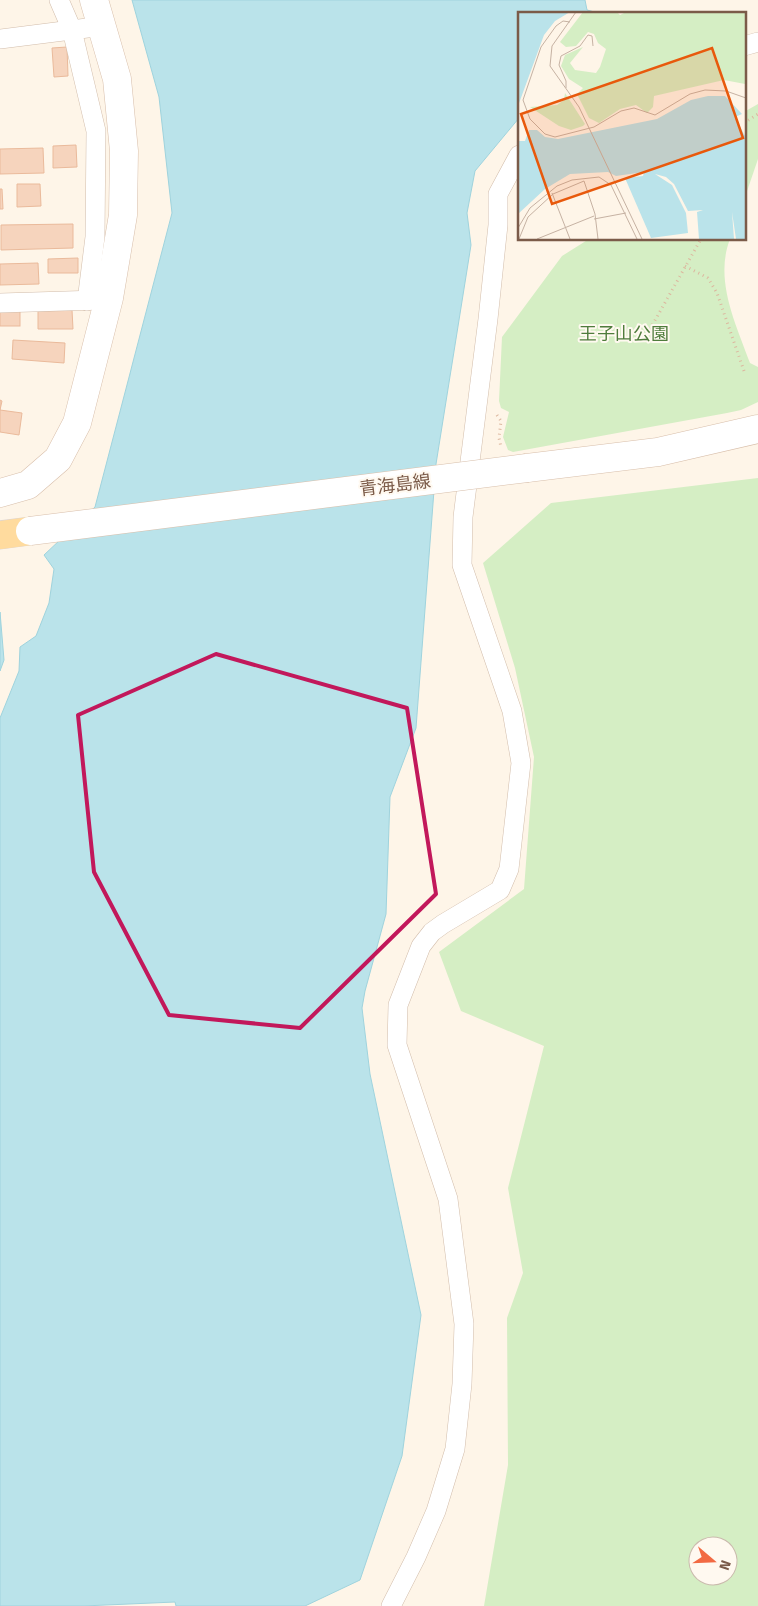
<svg xmlns="http://www.w3.org/2000/svg" width="758" height="1606" viewBox="0 0 758 1606" font-family="'Fira Sans','Noto Sans JP',sans-serif">
	<rect width="100%" height="100%" fill="#fef5e8"/>
	<!-- green -->
	<g fill="#d5eec4" fill-rule="evenodd">
		<polygon points="758,104 758,159 744,200 744,112"/>
		<path d="M 589,239 L 730,239 C 714,280 736,324 750,363 L 758,367 L 758,402 L 741,410 L 727,413 L 513,452 L 508,450 L 503,437 L 509,412 L 501,408 L 499,401 L 502,337 L 562,256 Z"/>
		<path d="M 758,478 L 758,1606 L 484,1606 L 508,1465 L 507,1318 L 523,1273 L 508,1188 L 544,1046 L 461,1011 L 439,952 L 524,889 L 534,757 L 515,668 L 483,563 L 551,503 ZM 698,1546 L 728,1546 L 728,1576 L 698,1576 Z"/>
	</g>
	<!-- water -->
	<g fill="#bae3ea" stroke="#9fd3dd">
		<polygon points="132,0 585,0 587,10 602,14 519,14 519,118 475,171 467,213 471,245 436,464 416,728 390,797 386,914 365,991 362,1008 370,1074 421,1315 402,1456 360,1580 305,1606 176,1606 175,1602 83,1606 0,1606 0,718 19,671 20,647 36,636 49,603 54,569 44,555 95,507 172,213 159,97"/>
		<polygon points="0,612 4,660 0,671"/>
	</g>
	<!-- building -->
	<g fill="#f6d4bd" stroke="#eaba9b">
		<polygon points="67,47 68,76 54,77 52,48"/>
		<polygon points="76,145 77,167 53,168 53,146"/>
		<polygon points="43,148 44,173 0,174 0,149"/>
		<polygon points="17,184 40,184 41,206 17,207"/>
		<polygon points="0,189 2,189 3,209 0,209"/>
		<polygon points="73,224 73,248 1,250 1,225"/>
		<polygon points="78,258 78,273 48,273 48,259"/>
		<polygon points="38,263 39,284 0,285 0,264"/>
		<polygon points="72,310 73,329 38,329 38,311"/>
		<rect x="0" y="311" width="20" height="15"/>
		<polygon points="13,340 65,343 64,363 12,359"/>
		<polygon points="0,400 2,401 0,410 22,413 19,435 0,432"/>
	</g>
	<g fill="none" stroke-linecap="round" stroke-linejoin="round">
		<!-- street casing -->
		<g stroke="#d2bdab" stroke-width="20">
			<g id="street">
				<polyline points="59,0 72,30 96,131 95,237 87,301"/>
				<polyline points="0,39 103,26"/>
				<polyline points="744,46 758,42"/>
				<polyline points="0,303 98,300"/>
				<polyline points="391,1606 416,1557 436,1511 455,1449 462,1384 464,1324 448,1199 397,1045 398,1005 421,946 432,932 443,924 500,890 509,869 521,763 512,711 462,565 463,517 488,319 498,225 498,194 519,155"/>
			</g>
		</g>
		<!-- secondary casing -->
		<g stroke="#d8bfab" stroke-width="29">
			<g id="secondary">
				<polyline points="527,468 658,452 758,429"/>
				<polyline points="0,493 28,485 58,459 77,423 109,298 123,215 124,151 117,79 94,0"/>
			</g>
		</g>
		<!-- primary casing -->
		<g stroke="#ddd4d0" stroke-width="29">
			<polyline id="primary" points="0,535 30,531"/>
		</g>
		<!-- path -->
		<g stroke="#dcb79f" stroke-width="3" stroke-dasharray="1 4" stroke-linecap="butt">
			<polyline points="744,123 758,114"/>
			<polyline points="685,266 708,278 717,293 744,371"/>
			<polyline points="645,338 701,239"/>
			<polyline points="497,415 501,421 499,438 501,447"/>
		</g>
		<!-- street -->
		<use href="#street" stroke="#fff" stroke-width="19"/>
		<!-- secondary -->
		<use href="#secondary" stroke="#fff" stroke-width="28"/>
		<!-- primary -->
		<use href="#primary" stroke="#ffdb9e" stroke-width="28"/>
		<!-- secondary-bridge casing -->
		<g stroke="#d8bfab" stroke-width="29" stroke-linecap="butt">
			<polyline id="secondary-bridge" points="30,531 527,468"/>
		</g>
		<!-- secondary-bridge -->
		<use href="#secondary-bridge" stroke="#fff" stroke-width="28"/>
	</g>
	<!-- marked area -->
	<path fill="none" stroke="#c2185b" stroke-width="4" stroke-linejoin="round" d="M 216,654 L 407,708 L 436,894 L 300,1028 L 169,1015 L 94,872 L 78,715 Z"/>
	<g text-anchor="middle" dominant-baseline="central" stroke-width="4" stroke-linejoin="round" paint-order="stroke">
		<!-- park labels -->
		<g font-size="18" fill="#4f7c3c" stroke="#fff9f0">
			<text x="624" y="334">王子山公園</text>
		</g>
		<!-- street labels -->
		<g font-size="18" fill="#7b5b49" stroke="#fff9f0">
			<text transform="translate(395 485) rotate(-7)">青海島線</text>
		</g>
	</g>
	<!-- overview -->
	<g transform="translate(518 12)">
		<rect width="228" height="228" fill="#fef5e8"/>
		<path d="M 65,0 L 99,0 L 102,3 L 108,0 L 227,0 L 227,72 L 206,68 L 136,84 L 135,95 L 129,101 L 118,93 L 102,97 L 81,111 L 71,106 L 59,82 L 65,76 L 51,67 L 43,54 L 47,43 L 65,35 L 52,51 L 57,58 L 78,61 L 82,55 L 88,37 L 80,31 L 76,22 L 70,20 L 58,34 L 48,35 L 42,30 ZM 47,81 L 67,112 L 65,114 L 53,118 L 41,114 L 12,95 L 39,93 L 46,88 Z" fill="#d5eec4"/>
		<path d="M 0,0 L 52,0 L 37,9 L 26,23 L 0,94 ZM 190,84 L 207,84 L 224,102 L 217,105 L 227,124 L 227,227 L 218,227 L 214,200 L 216,227 L 181,227 L 179,200 L 185,198 L 170,199 L 156,172 L 148,165 L 137,162 L 154,173 L 168,201 L 170,221 L 133,226 L 107,166 L 125,164 L 126,160 L 98,164 L 90,160 L 52,162 L 27,177 L 0,202 L 0,129 L 7,129 L 11,118 L 19,118 L 27,125 L 40,127 L 139,107 L 173,88 Z" fill="#bae3ea"/>
		<path fill="none" stroke="#c6b2a3" stroke-width="1" d="M 58,0 L 34,34 L 32,54 L 61,95 L 124,227M 52,10 L 45,9 L 38,14 L 23,35 L 5,88 L 12,107 L 27,122 L 37,125 L 76,115 L 103,99 L 116,96 L 137,103 L 172,82 L 187,78 L 208,79 L 228,86M 48,76 L 48,69 L 41,53 L 43,44 L 62,34 L 70,23 L 74,24 L 75,34M 66,169 L 77,202 L 80,227M 34,181 L 52,227M 76,207 L 108,201M 0,216 L 12,196 L 39,174 L 54,168 L 81,165 L 93,173 L 119,227M 1,227 L 10,205 L 35,182 L 66,169M 19,227 L 76,204"/>
		<path fill="#e8590c" fill-opacity="0.15" stroke="#e8590c" stroke-width="2.5" d="M 194,36 L 225,126 L 34,192 L 3,102 Z"/>
		<rect width="228" height="228" fill="none" stroke="#7b5b49" stroke-width="2.5"/>
	</g>
	<!-- north arrow -->
	<g transform="translate(713 1561) rotate(109)"><circle r="24" fill="#fff9f0" stroke="#cabaad"/>
	<path d="M0-4L9 19L0 12L-9 19Z" fill="#f26a43"/>
	<text y="-8" font-size="14" font-weight="bold" text-anchor="middle" fill="#7b5b49">N</text>
	</g>
</svg>
